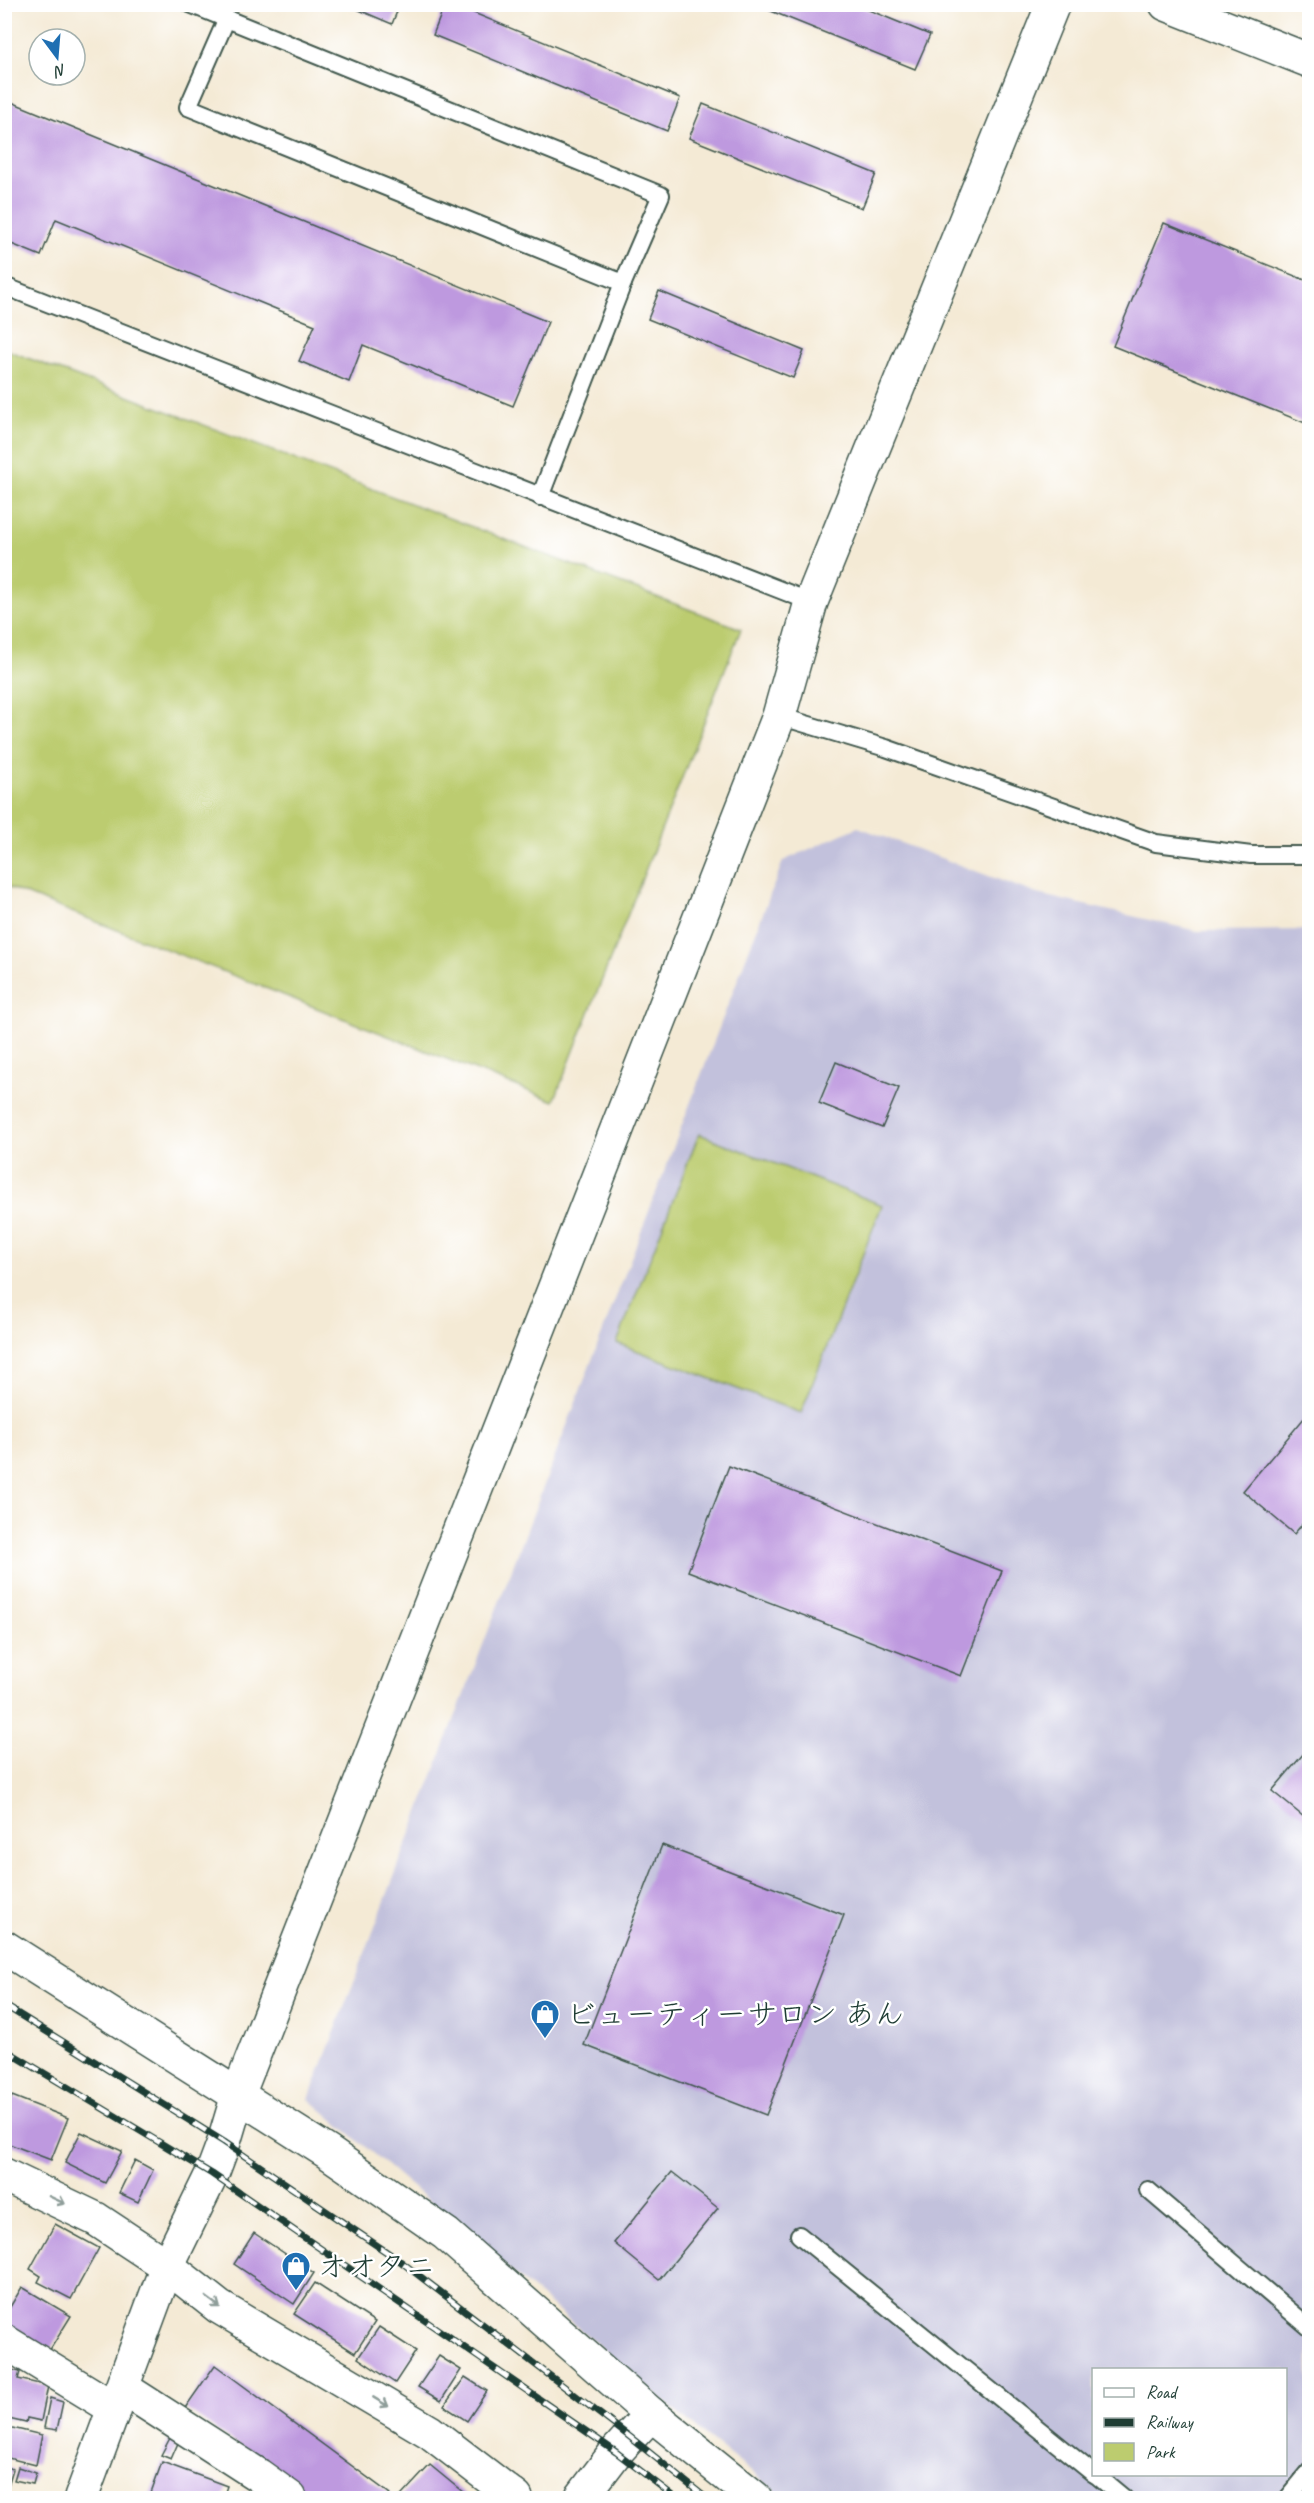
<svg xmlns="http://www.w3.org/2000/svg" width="1314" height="2503" viewBox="0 0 1314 2503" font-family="Caveat,'Klee One',sans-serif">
	<rect width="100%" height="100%" fill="#fff"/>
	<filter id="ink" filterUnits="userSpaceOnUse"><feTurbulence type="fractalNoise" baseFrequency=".0167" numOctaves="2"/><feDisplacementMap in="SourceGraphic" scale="12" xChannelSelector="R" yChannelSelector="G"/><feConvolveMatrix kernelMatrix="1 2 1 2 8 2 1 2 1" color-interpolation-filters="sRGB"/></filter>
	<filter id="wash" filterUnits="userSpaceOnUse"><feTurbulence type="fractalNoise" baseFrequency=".008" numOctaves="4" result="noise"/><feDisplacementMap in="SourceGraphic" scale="24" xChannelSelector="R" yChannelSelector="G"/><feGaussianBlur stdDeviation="1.35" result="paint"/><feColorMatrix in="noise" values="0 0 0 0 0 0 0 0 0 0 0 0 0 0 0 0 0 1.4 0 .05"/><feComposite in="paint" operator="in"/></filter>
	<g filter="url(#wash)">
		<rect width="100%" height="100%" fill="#f4ead5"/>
		<!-- industrial -->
		<path fill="#c2c1dc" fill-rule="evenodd" d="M 858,827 L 1037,894 L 1197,931 L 1309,930 L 1309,2498 L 784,2498 L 687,2421 L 309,2099 L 783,861 ZM 1094,2370 L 1286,2370 L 1286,2474 L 1094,2474 Z"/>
		<!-- green -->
		<g fill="#bccc6f" stroke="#6e8452" stroke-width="1.5">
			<polygon points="4,349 741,629 554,1101 5,886"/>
			<polygon points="699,1134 882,1205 801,1413 617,1343"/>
		</g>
		<g id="blocks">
			<!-- building -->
			<g fill="#be99df">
				<polygon points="345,4 400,4 392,24"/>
				<polygon points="445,4 452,4 680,98 667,131 433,35"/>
				<polygon points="854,4 930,35 915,69 756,5"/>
				<polygon points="4,99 548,322 513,406 363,345 349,382 299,361 315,325 56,219 41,256 4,241 4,212 9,200 4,198"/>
				<polygon points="703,104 876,174 862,208 689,138"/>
				<polygon points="1164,223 1310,282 1310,425 1113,346"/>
				<polygon points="659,291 804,351 793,378 648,319"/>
				<polygon points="836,1062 899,1088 882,1128 819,1103"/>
				<polygon points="1310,1411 1310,1515 1294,1534 1243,1491"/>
				<polygon points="729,1466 1002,1571 961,1676 688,1571"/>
				<polygon points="1310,1746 1310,1822 1272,1791"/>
				<polygon points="662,1845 844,1915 766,2115 584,2045"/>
				<polygon points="12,2096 68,2118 51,2160 4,2142 4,2115"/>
				<polygon points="81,2132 122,2151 105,2183 65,2163"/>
				<polygon points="135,2160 153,2170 138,2202 119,2193"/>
				<polygon points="672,2172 718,2208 659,2280 614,2243"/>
				<polygon points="55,2224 99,2248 71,2299 38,2282 41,2276 30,2269"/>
				<polygon points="254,2233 314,2273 294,2304 234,2264"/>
				<polygon points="315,2283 375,2322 355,2353 294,2314"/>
				<polygon points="22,2287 71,2316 48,2353 4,2324 4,2317"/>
				<polygon points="379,2327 416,2351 395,2383 358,2358"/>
				<polygon points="439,2356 461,2370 441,2401 418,2387"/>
				<polygon points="215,2365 390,2494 387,2498 312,2498 185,2408"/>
				<polygon points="4,2368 20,2372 18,2379 48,2386 41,2421 27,2418 26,2423 4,2418"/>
				<polygon points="465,2377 487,2391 467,2421 444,2406"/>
				<polygon points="50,2398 63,2402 57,2430 44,2428"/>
				<polygon points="4,2426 42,2435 36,2465 4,2457"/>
				<polygon points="170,2438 178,2443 171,2459 161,2455"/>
				<polygon points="162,2462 227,2486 223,2498 149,2498"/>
				<polygon points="430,2465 470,2498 404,2498 401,2496"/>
				<polygon points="5,2467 13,2469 7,2489 5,2489"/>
				<polygon points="18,2467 36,2473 33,2484 14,2480"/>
				<polygon points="244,2491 261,2496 264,2498 241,2498"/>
			</g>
		</g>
	</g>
	<g filter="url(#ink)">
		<use href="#blocks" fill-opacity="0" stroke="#3f574c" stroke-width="1.5"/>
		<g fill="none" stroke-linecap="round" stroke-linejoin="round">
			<!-- service casing -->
			<g stroke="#3f574c" stroke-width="20">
				<g id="service">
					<polyline points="190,4 661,195 623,283 540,497"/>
					<polyline points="227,18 188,107 623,283"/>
					<polyline points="4,286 811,602"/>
					<polyline points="779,716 886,748 1156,843 1251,855 1310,855"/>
					<polyline points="1148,2190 1310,2328"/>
					<polyline points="799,2235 1094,2474"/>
					<polyline points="1095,2474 1124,2498"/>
					<polyline points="1288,2498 1310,2471"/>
				</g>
			</g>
			<!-- minor casing -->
			<g stroke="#3f574c" stroke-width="36">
				<g id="minor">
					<polyline points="4,1947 329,2153 446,2234 651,2414 755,2498"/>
					<polyline points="4,2175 96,2219 167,2266 219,2307 430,2432 516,2498"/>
					<polyline points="4,2341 115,2409"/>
					<polyline points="123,2388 258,2475 290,2498"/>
					<polyline points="581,2498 616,2452 651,2414"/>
				</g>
			</g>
			<!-- tertiary casing -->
			<g stroke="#3f574c" stroke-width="36">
				<g id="tertiary">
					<polyline points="1166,4 1310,61"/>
					<polyline points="81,2498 167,2266 212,2174 224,2142 238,2095 779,716 811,602 1053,4"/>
				</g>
			</g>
			<!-- service -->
			<use href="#service" stroke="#fff" stroke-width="16"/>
			<!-- minor -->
			<use href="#minor" stroke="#fff" stroke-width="33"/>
			<!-- tertiary -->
			<use href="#tertiary" stroke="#fff" stroke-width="33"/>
			<!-- rail casing -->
			<g stroke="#1f3d34" stroke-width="7">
				<g id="rail">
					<polyline points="4,2005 224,2142 400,2261 630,2437 706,2498"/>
					<polyline points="4,2049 212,2174 616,2452 676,2498"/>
				</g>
			</g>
			<!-- rail -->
			<use href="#rail" stroke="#fff" stroke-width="4.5" stroke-dasharray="14" stroke-linecap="butt"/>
		</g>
		<!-- one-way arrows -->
		<defs><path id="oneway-shaft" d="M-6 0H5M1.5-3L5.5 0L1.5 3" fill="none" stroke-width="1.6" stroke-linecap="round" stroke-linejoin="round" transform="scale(1.5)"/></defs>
		<g stroke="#8f9e9a">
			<use href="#oneway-shaft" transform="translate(57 2200) rotate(25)"/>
			<use href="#oneway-shaft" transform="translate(213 2302) rotate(37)"/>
			<use href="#oneway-shaft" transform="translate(381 2402) rotate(31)"/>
		</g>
	</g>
	<!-- icons -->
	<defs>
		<g id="shop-pin" transform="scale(1.5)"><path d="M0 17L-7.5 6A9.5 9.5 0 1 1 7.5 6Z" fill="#1f6fb2" stroke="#fff"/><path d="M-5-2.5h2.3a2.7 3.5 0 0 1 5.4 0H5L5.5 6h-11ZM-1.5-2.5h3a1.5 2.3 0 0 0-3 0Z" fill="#fff"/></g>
	</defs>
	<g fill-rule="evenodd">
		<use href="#shop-pin" x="545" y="2014"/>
		<use href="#shop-pin" x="296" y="2266"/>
	</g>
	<g text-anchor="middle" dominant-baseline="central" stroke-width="5" stroke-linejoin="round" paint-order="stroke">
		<!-- poi labels -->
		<g font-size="30" fill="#1f3d34" stroke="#fff" text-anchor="start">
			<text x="566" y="2014">ビューティーサロン あん</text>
			<text x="317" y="2266">オオタニ</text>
		</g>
	</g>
	<!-- margin -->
	<rect width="1314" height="2503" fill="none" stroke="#fff" stroke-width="24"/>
	<!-- legend -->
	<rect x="1092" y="2368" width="195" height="108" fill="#ffffff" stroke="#a5b1ae" stroke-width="1.5"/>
	<rect x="1104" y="2388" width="30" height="9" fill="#ffffff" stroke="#a5b1ae" stroke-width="1.5"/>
	<text x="1146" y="2398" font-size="18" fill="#1f3d34">Road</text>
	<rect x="1104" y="2418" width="30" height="9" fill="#1f3d34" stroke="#a5b1ae" stroke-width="1.5"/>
	<text x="1146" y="2428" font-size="18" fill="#1f3d34">Railway</text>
	<rect x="1104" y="2443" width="30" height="18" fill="#bccc6f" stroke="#a5b1ae" stroke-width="1.5"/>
	<text x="1146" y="2458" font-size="18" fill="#1f3d34">Park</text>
	<!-- north arrow -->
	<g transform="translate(57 57) rotate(164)"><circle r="28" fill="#ffffff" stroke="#a5b1ae" stroke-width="1.5"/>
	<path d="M0-4.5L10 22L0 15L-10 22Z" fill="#1f6fb2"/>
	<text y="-9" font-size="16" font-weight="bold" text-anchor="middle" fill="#1f3d34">N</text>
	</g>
</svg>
